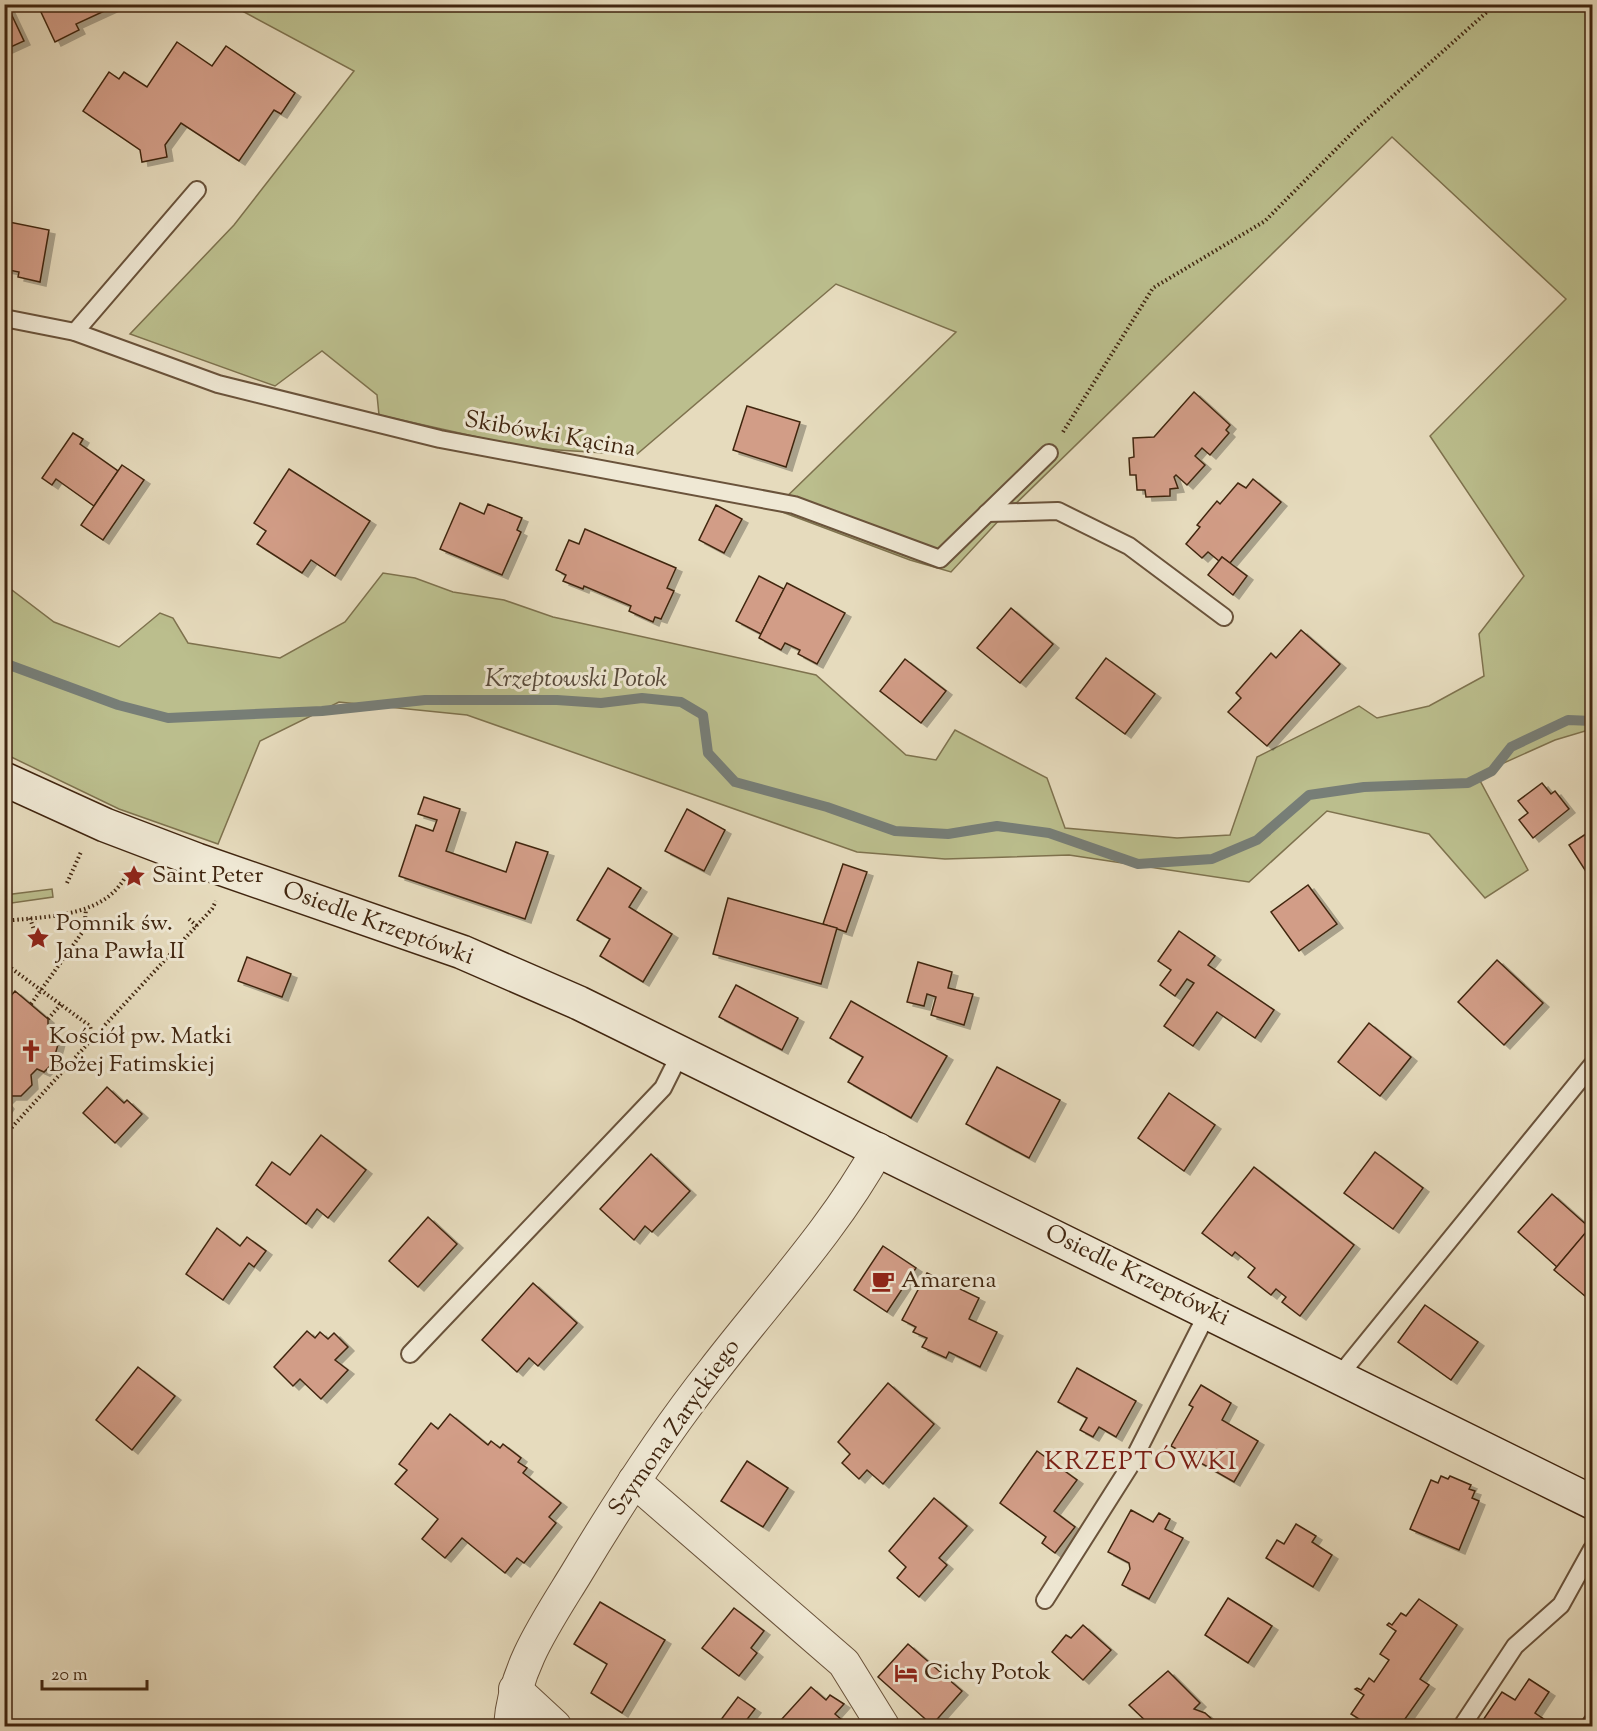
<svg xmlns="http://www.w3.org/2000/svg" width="1597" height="1731" viewBox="0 0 1597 1731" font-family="'Sorts Mill Goudy',serif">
	<defs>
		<filter id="shadow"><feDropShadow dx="6" dy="4" stdDeviation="0" flood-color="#0004"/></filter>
	</defs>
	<rect width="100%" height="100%" fill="#e6dbbd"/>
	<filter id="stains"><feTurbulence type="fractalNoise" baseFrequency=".00333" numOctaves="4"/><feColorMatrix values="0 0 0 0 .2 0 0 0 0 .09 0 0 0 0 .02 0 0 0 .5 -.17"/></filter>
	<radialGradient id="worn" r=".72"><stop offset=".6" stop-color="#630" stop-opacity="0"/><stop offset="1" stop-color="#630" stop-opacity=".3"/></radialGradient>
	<!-- green -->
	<g fill="#bbbe8d" stroke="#7e724e" stroke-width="1.5">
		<polygon points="231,5 1592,5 1592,729 1555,740 1477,775 1528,870 1485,898 1429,834 1327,811 1249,882 1069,855 945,859 857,852 467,715 339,702 260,741 218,844 119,809 5,754 4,584 54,622 119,647 160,613 173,618 188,643 280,658 345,622 383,573 415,578 453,592 504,600 553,617 816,675 906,755 936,760 955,730 1047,778 1065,828 1177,838 1230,835 1257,757 1359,706 1377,718 1429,706 1484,676 1479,634 1524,576 1430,436 1566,299 1392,137 1002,517 951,572 910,560 774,509 956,332 836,284 636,455 527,448 379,415 377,395 322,351 275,386 130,334 234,225 354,71"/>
		<polygon points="52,889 53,897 5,904 5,895"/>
	</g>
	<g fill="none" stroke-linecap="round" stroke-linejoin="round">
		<!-- stream -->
		<polyline stroke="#777e77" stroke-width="10" points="4,663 118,705 168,718 322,711 425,700 557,700 601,703 642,698 681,702 703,715 708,753 735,782 827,807 895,831 948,834 997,826 1049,833 1138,864 1212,859 1257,840 1309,795 1364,787 1468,783 1492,771 1511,747 1568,720 1592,721"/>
	</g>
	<!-- building -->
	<g fill="#d29d87" stroke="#412610" stroke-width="1.5" filter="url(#shadow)">
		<polygon points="50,4 112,4 113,7 76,24 79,30 55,42 40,10"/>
		<polygon points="7,5 24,41 4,50 4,7"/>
		<polygon points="177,42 212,66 226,46 295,93 281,114 274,110 239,161 181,123 165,145 167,157 142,162 140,150 83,111 109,72 119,79 124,72 147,87"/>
		<polygon points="4,221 49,230 40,282 18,277 19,272 4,269"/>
		<polygon points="1194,392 1230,425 1226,430 1229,433 1210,455 1202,448 1195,456 1205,465 1187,485 1176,475 1174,477 1178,488 1170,489 1170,496 1146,497 1145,490 1137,490 1136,475 1130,475 1129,458 1134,457 1133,438 1154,437"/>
		<polygon points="747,406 800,422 786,467 733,450"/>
		<polygon points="73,433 83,439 80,444 118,471 94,506 56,479 52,485 42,478"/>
		<polygon points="122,465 144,480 103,540 81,525"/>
		<polygon points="289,469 370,521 335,576 311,560 302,573 257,544 266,531 254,523"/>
		<polygon points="1253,479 1281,502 1230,563 1222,557 1219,561 1208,552 1202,558 1186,544 1200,527 1197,525 1217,501 1220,504 1238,483 1246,488"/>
		<polygon points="460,503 484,514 488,504 522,518 517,530 521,532 502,575 440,549"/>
		<polygon points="716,505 742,519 724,553 699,540"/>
		<polygon points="585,529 676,568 667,588 674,591 661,619 655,617 653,622 629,611 631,606 584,586 583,589 563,581 566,575 556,570 569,540 579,544"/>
		<polygon points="1222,557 1247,576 1233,595 1208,575"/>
		<polygon points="759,576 784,589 761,634 736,621"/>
		<polygon points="787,583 845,613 817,664 798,654 800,650 785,643 781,650 759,638"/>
		<polygon points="1011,608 1053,644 1020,683 977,648"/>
		<polygon points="1301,630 1340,664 1267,746 1228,712 1241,698 1236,693 1271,653 1276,658"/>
		<polygon points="1106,658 1155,694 1125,734 1076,698"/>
		<polygon points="905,659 946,691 921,723 880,691"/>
		<polygon points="1542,783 1551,794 1555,791 1569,809 1533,838 1519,820 1528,813 1518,801"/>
		<polygon points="424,797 460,809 446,851 506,872 516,842 548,852 525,919 399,876 416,825 433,831 437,820 418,814"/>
		<polygon points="687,809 725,830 704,871 665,851"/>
		<polygon points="1592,830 1592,881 1569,845"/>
		<polygon points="843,864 867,872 846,932 823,924"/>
		<polygon points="608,868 641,888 629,907 672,934 643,982 600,956 610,939 577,920"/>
		<polygon points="1308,885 1337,924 1299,951 1271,912"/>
		<polygon points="728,898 837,928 821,984 713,954"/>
		<polygon points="1179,931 1215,956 1208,965 1274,1010 1255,1038 1217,1012 1193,1046 1164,1026 1194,983 1187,979 1175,996 1160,985 1171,970 1158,961"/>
		<polygon points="247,957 291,974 282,997 238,981"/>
		<polygon points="1497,960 1543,1003 1504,1045 1458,1002"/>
		<polygon points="918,962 952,972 948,988 973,994 964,1025 931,1015 936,997 927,994 924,1006 907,1002"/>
		<polygon points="736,985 798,1018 782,1050 719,1017"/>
		<polygon points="15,991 48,1019 48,1027 59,1041 55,1055 58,1058 44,1072 37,1069 31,1075 32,1085 21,1096 10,1096 5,1101 8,1105 4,1112 4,995 9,998"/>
		<polygon points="851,1001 947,1056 911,1118 848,1082 863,1057 830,1038"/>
		<polygon points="1369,1023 1411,1057 1380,1096 1338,1062"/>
		<polygon points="997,1067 1060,1100 1029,1158 966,1124"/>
		<polygon points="107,1087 124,1103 127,1100 142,1114 115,1143 83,1113"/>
		<polygon points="1169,1093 1215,1125 1184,1171 1138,1138"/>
		<polygon points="321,1135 366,1170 328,1218 317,1209 306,1224 256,1185 272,1162 290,1175"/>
		<polygon points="1375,1152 1423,1188 1393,1229 1344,1193"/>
		<polygon points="651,1154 690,1191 652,1232 645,1226 634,1240 600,1209"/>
		<polygon points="1254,1167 1354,1245 1300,1316 1282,1302 1286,1297 1276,1289 1271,1295 1248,1277 1255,1268 1235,1252 1232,1256 1202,1233"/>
		<polygon points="1552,1194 1590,1228 1557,1267 1518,1232"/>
		<polygon points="428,1217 457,1244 418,1287 389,1261"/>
		<polygon points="1592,1225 1592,1302 1554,1270"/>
		<polygon points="217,1228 240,1246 247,1237 266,1251 254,1267 249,1263 223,1300 186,1274"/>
		<polygon points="883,1246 916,1268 887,1312 854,1290"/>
		<polygon points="927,1273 979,1298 969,1319 997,1332 980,1367 949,1352 946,1358 922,1347 927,1338 913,1332 916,1327 902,1320"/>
		<polygon points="533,1283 577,1323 538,1366 529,1358 517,1372 482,1340"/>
		<polygon points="1425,1305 1478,1342 1451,1380 1398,1342"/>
		<polygon points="307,1331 315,1338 320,1332 328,1339 334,1333 348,1347 335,1360 348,1370 321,1399 300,1379 293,1386 274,1367"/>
		<polygon points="138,1367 175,1396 132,1450 96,1420"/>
		<polygon points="1077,1368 1136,1401 1116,1437 1099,1427 1093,1437 1080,1430 1087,1418 1058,1402"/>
		<polygon points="888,1383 934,1424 883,1484 867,1470 859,1479 842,1463 850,1454 838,1442"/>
		<polygon points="1201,1385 1231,1403 1222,1420 1258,1441 1234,1482 1171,1446 1193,1407 1189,1405"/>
		<polygon points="450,1414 488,1445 491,1441 500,1448 503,1444 521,1458 518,1462 527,1468 523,1473 561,1503 549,1517 556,1523 524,1563 517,1558 505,1573 462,1538 445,1558 422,1539 438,1519 395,1484 407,1470 399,1464 431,1423 438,1429"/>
		<polygon points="1037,1451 1077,1480 1054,1511 1075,1527 1055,1553 1042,1543 1046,1537 1000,1503"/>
		<polygon points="747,1461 788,1488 763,1527 721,1501"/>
		<polygon points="1441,1476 1448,1479 1450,1476 1471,1485 1469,1489 1475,1491 1472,1498 1479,1501 1459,1550 1410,1529 1431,1480 1438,1483"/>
		<polygon points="934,1498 967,1526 939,1558 947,1565 919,1597 897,1578 906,1567 889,1551"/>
		<polygon points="1131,1510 1153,1522 1159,1513 1170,1519 1165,1529 1183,1538 1149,1599 1122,1585 1130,1569 1129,1563 1108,1552"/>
		<polygon points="1296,1524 1316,1536 1312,1542 1332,1555 1313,1587 1266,1558 1277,1540 1284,1544"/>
		<polygon points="1228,1598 1272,1626 1248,1663 1205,1635"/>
		<polygon points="1419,1599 1457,1625 1420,1679 1429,1685 1400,1726 1370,1726 1351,1714 1364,1695 1355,1689 1357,1688 1361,1690 1369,1678 1374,1682 1389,1660 1380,1654 1396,1631 1387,1625 1389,1623 1392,1625 1401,1613 1406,1616"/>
		<polygon points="600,1602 665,1640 622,1713 591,1693 607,1664 574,1644"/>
		<polygon points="734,1608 764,1631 751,1648 757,1653 739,1676 702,1648"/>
		<polygon points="1083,1625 1111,1650 1083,1680 1052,1652 1066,1635 1071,1638"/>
		<polygon points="908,1644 962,1691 932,1725 878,1677"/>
		<polygon points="1168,1671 1200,1703 1194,1709 1205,1713 1216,1723 1216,1726 1151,1726 1129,1705"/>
		<polygon points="1529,1679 1549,1692 1535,1713 1548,1722 1545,1726 1479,1726 1502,1692 1515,1700"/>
		<polygon points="811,1687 826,1700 830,1695 844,1704 835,1714 849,1726 773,1726 781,1720"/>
		<polygon points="738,1697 755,1709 742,1726 728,1726 720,1721"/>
	</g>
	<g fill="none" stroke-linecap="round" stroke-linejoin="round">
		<!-- lane casing -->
		<g stroke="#6a533b" stroke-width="20">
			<g id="lane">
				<polyline points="4,318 75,332 218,384 440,439 794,505 940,559 1049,453"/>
				<polyline points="75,332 197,190"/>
				<polyline points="987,513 1058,511 1129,546 1224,617"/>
				<polyline points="410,1354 663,1088 681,1052"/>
				<polyline points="1339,1376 1592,1065"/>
				<polyline points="1045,1600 1130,1466 1208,1312"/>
				<polyline points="1462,1726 1515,1646 1561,1605 1592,1549"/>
				<polyline points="1590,1726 1592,1722"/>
			</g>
		</g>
		<!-- street casing -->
		<g stroke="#6a533b" stroke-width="34">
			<g id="street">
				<polyline points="634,1481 844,1663 883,1726"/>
				<polyline points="515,1689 555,1726"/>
				<path d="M 510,1726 C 514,1668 546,1623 576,1574 C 618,1504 662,1435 713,1371 C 769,1298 834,1229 878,1149"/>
			</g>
		</g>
		<!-- secondary casing -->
		<g stroke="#412610" stroke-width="36">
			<polyline id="secondary" points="4,779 105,825 197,860 462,952 579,1003 1592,1502"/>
		</g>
		<!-- path -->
		<g stroke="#412610" stroke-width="4" stroke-dasharray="1.5 3" stroke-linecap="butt">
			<polyline points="1063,432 1153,288 1265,221 1357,128 1496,4"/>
			<polyline points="67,883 81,852"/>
			<polyline points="30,918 34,930"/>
			<polyline points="189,919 197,926"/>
			<path d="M 4,921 C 48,916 110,918 129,869"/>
			<polyline points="4,963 90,1026 93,1038 4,1136"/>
			<polyline points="31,1004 84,930 86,909"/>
			<polyline points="48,1019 62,1003"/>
			<polyline points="105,1025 212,909 216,901"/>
		</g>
		<!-- lane -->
		<use href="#lane" stroke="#efe8d4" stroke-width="16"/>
		<!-- street -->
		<use href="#street" stroke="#efe8d4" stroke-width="32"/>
		<!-- secondary -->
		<use href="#secondary" stroke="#efe8d4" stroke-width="33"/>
	</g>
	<!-- icons -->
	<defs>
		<g id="sight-bare" transform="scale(1.8)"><path d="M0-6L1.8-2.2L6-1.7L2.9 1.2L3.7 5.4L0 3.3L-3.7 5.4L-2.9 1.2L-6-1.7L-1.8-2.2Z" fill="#8f2418" stroke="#efe8d4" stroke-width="2.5" paint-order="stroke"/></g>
		<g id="church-bare" transform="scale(1.8)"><path d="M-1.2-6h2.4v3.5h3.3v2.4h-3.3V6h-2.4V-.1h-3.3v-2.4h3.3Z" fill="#8f2418" stroke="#efe8d4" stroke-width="2.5" paint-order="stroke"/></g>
		<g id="cafe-bare" transform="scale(1.8)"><path d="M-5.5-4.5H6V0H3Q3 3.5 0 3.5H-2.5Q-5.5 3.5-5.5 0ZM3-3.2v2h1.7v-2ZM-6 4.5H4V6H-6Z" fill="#8f2418" stroke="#efe8d4" stroke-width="2.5" paint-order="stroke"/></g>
		<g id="hotel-bare" transform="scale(1.8)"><path d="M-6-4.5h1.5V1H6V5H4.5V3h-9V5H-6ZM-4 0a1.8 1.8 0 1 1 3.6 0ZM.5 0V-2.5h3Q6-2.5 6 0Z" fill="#8f2418" stroke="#efe8d4" stroke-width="2.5" paint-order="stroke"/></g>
	</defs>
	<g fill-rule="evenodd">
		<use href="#sight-bare" x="134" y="876"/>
		<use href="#sight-bare" x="38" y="938"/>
		<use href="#church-bare" x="31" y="1051"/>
		<use href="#cafe-bare" x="883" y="1281"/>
		<use href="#hotel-bare" x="906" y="1673"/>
	</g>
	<g text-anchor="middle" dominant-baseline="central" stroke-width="6" stroke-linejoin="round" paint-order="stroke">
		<!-- street labels -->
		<g font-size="24" fill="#412610" stroke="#efe8d4">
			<text transform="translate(550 435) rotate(10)">Skibówki Kącina</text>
			<text transform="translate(378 924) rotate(20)">Osiedle Krzeptówki</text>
			<text transform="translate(1137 1276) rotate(26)">Osiedle Krzeptówki</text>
			<text transform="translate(675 1428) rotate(-55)">Szymona Zaryckiego</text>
		</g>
		<!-- poi labels -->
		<g font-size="24" fill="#412610" stroke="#efe8d4" text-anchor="start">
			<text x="152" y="876">Saint Peter</text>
			<text x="56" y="924">Pomnik św.<tspan x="56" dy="28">Jana Pawła II</tspan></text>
			<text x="49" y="1037">Kościół pw. Matki<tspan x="49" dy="28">Bożej Fatimskiej</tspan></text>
			<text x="901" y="1281">Amarena</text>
			<text x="924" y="1673">Cichy Potok</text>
		</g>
		<!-- water labels -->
		<g font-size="26" font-style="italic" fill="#584a3b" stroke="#efe8d4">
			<text x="576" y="679">Krzeptowski Potok</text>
		</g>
		<!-- neighbourhood labels -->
		<g font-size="26" letter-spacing="1.5" fill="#7a1f14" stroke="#efe8d4">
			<text x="1141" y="1462">KRZEPTÓWKI</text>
		</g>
	</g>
	<!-- margin -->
	<rect width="1597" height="1731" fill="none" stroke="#e6dbbd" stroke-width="24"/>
	<rect x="6" y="6" width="1585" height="1719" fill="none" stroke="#412610" stroke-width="3"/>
	<rect x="12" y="12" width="1573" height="1707" fill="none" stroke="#412610" stroke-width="1.5"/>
	<!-- scale -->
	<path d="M42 1680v9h105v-9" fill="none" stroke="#412610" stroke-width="3"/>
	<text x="51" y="1680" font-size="18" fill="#412610" stroke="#efe8d4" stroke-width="4.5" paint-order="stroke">20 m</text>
	<rect width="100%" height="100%" filter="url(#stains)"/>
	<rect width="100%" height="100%" fill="url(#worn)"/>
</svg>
